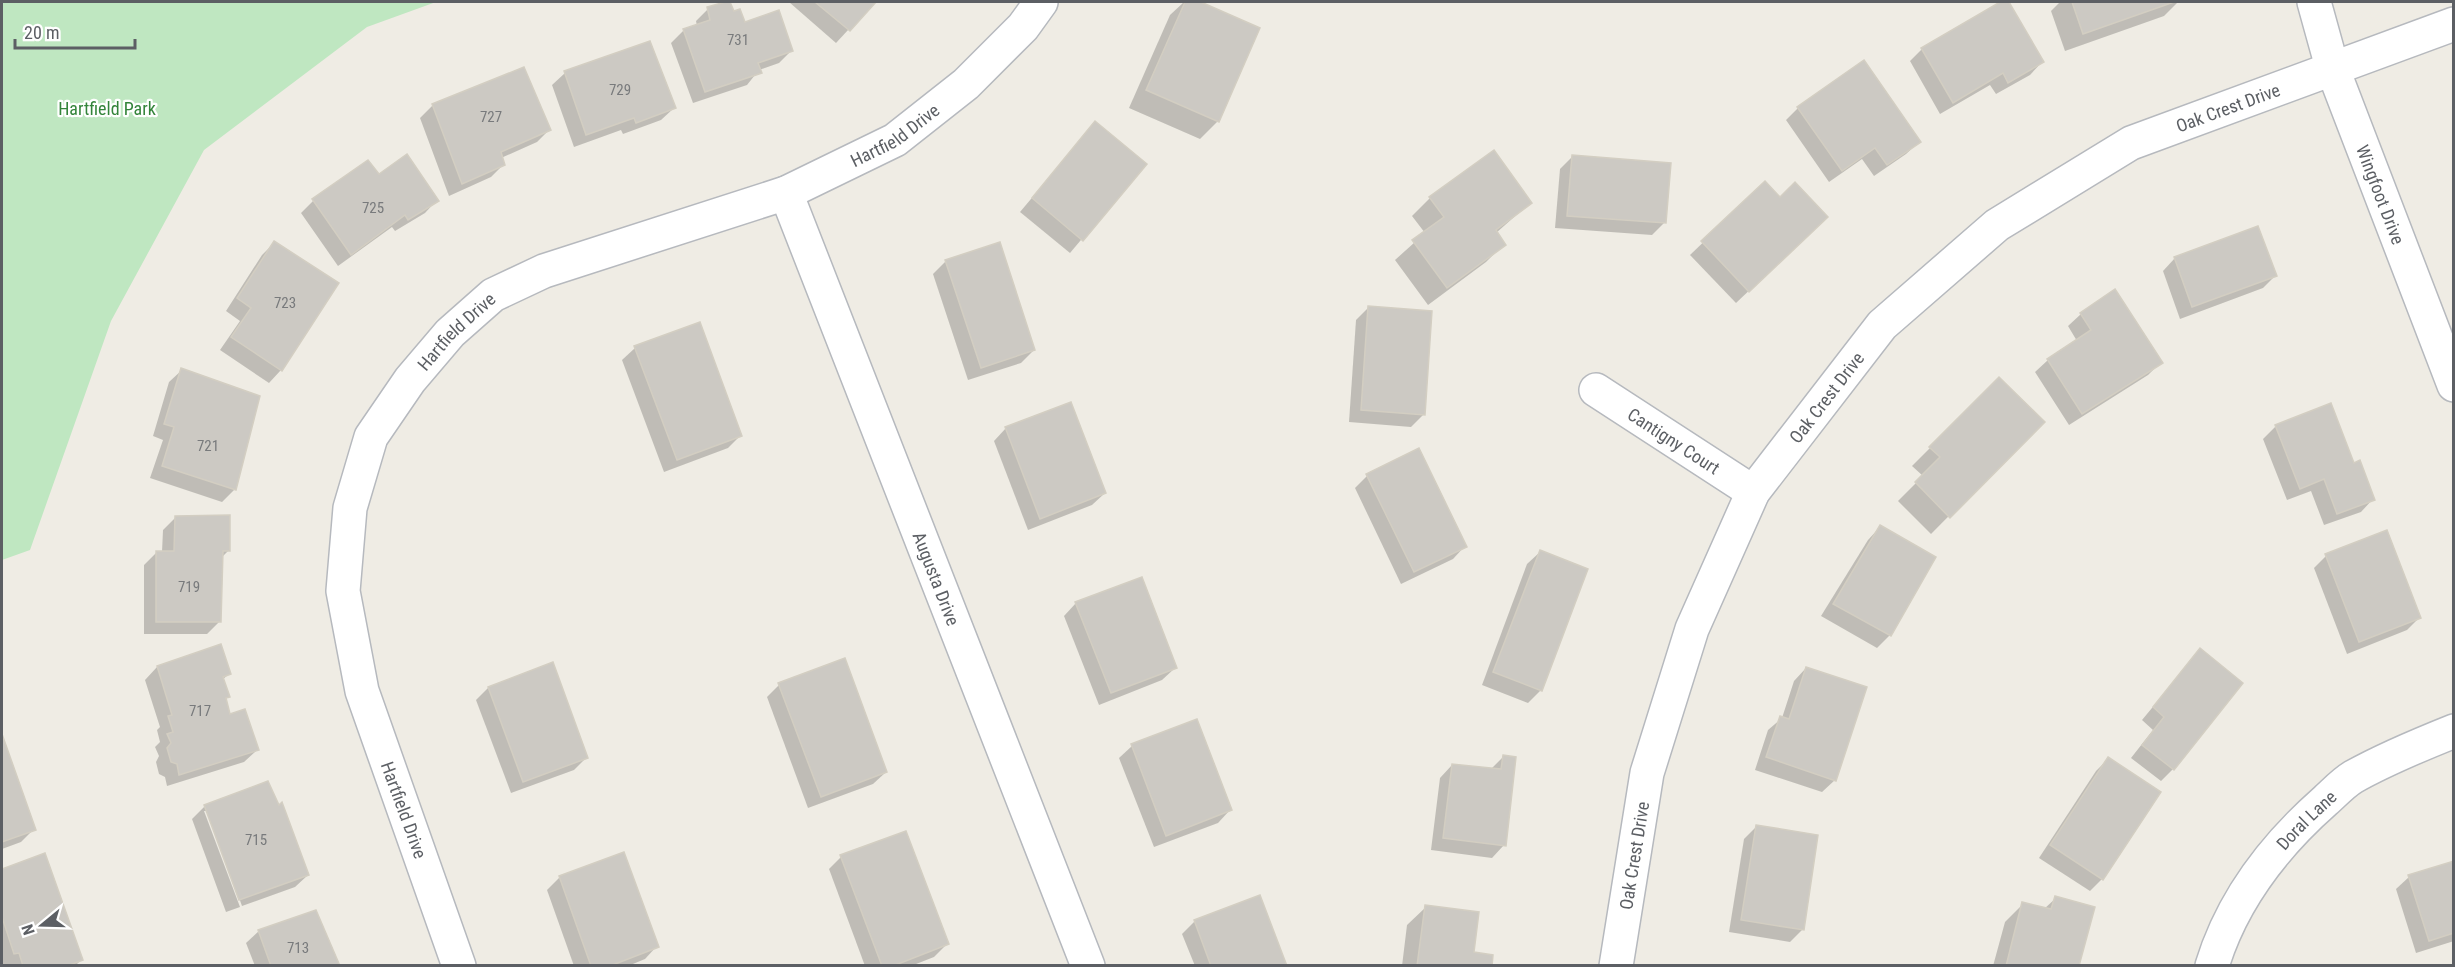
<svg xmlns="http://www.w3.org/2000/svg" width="2455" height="967" viewBox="0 0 2455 967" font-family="'Roboto Condensed',sans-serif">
	<rect width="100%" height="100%" fill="#efece4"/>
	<!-- green -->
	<polygon fill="#bfe7c1" points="2,2 436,2 367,27 204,150 111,321 30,550 2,560"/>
	<!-- shadow -->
	<g fill="#0003">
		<polygon points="729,2 733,13 744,24 791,51 779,63 759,70 747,85 693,103 671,43 684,30 697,26 696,21 708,9"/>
		<polygon points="789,2 874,2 836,43"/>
		<polygon points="1184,2 1198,2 1258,29 1218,121 1200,139 1129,108 1170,15"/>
		<polygon points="2003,2 2007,2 2042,62 2030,75 1996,94 1990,85 1940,114 1910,61 1922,49"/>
		<polygon points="2060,2 2178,2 2164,16 2065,51 2051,11"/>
		<polygon points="565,73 674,108 661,120 623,134 621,130 574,147 552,85"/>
		<polygon points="433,105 549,130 537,142 501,158 503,165 491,177 449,196 420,118"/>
		<polygon points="1798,108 1919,142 1906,154 1874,176 1862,159 1829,182 1786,120"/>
		<polygon points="1095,123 1145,164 1070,253 1020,212"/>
		<polygon points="1573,156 1664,223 1652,235 1555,228 1560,169"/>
		<polygon points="367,162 379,176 437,200 425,213 395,231 392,227 338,266 301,213 313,201"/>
		<polygon points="1765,183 1814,229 1736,303 1690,255"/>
		<polygon points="1430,198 1530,203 1496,233 1504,244 1486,262 1428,305 1395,260 1425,233 1412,216"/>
		<polygon points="274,243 337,283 281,370 269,383 220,350 240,321 226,311 262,255"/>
		<polygon points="2175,258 2275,276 2263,288 2180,319 2163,271"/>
		<polygon points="946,261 1034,350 1021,363 968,380 933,274"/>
		<polygon points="1369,307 1423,415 1411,427 1349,422 1356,320"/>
		<polygon points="2081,314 2161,362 2148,375 2069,425 2035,372 2048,360 2077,341 2068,326"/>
		<polygon points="635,348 741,435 728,448 664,472 622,360"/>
		<polygon points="182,370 235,489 222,502 150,478 163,440 153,436 169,382"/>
		<polygon points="1999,379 2042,422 1931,534 1898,501 1923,476 1912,466"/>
		<polygon points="2276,426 2373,499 2361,512 2324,525 2311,491 2287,500 2263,439"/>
		<polygon points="1006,428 1105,493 1092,505 1028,530 994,441"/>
		<polygon points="1367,476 1465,546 1453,559 1401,584 1355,488"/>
		<polygon points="176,517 229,550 222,557 220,621 207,634 144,634 144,565 157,552 162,552 163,530"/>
		<polygon points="1880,527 1934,558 1890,635 1877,648 1821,616 1868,540"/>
		<polygon points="1540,552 1541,690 1528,703 1482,685 1527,564"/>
		<polygon points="2326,556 2419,618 2407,630 2347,654 2314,568"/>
		<polygon points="1076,603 1175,668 1162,680 1099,705 1064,616"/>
		<polygon points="2200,650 2173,769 2161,781 2131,758 2153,730 2142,720"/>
		<polygon points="157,667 229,674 222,680 228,697 225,700 229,716 257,750 244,762 167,786 165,777 159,774 156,762 159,756 155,747 160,742 157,730 160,727 145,680"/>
		<polygon points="1806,668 1835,780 1822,792 1755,770 1768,730 1782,718 1794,681"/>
		<polygon points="779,685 886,772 873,784 808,808 767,697"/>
		<polygon points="488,688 587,757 574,770 511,793 476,700"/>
		<polygon points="1196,721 1230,810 1218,823 1154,847 1119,758 1132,746"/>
		<polygon points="2,738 34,829 21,842 2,849"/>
		<polygon points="1503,757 1504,845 1492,858 1431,850 1440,778 1452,765 1491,769"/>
		<polygon points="2108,759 2102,879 2090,891 2039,858 2096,771"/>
		<polygon points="205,806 308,875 295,887 242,906 208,811 204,811 240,907 226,912 192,819"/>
		<polygon points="1757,826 1803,929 1790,942 1729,932 1744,839"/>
		<polygon points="623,854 657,946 645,959 628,966 574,966 547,890 559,878"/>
		<polygon points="44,855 82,959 75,966 2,966 2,871"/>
		<polygon points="841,857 947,944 934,957 911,966 865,966 829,869"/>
		<polygon points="2454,862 2454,941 2416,953 2396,889 2409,877"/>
		<polygon points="2056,898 2078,966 1993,966 2005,922 2023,904 2044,909"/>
		<polygon points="1426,907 1472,954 1490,966 1402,966 1407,925"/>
		<polygon points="1195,921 1286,966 1195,966 1182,934"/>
		<polygon points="259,931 338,966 255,966 246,943"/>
	</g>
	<!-- building -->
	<g fill="#ccc9c3" stroke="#d3cec2" stroke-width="1.5">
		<polygon points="725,2 730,2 734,11 740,9 745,22 779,10 793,51 758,63 762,73 705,92 683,29 710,20 707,7"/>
		<polygon points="815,2 876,2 850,31"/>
		<polygon points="1185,2 1201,2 1260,28 1219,122 1146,90"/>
		<polygon points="2000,2 2009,2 2044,62 2008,83 2003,73 1953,103 1921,48"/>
		<polygon points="2072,2 2174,2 2083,34"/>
		<polygon points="650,41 676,108 636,123 634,118 586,135 564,71"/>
		<polygon points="1864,60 1921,142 1887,165 1875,148 1842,171 1797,107"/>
		<polygon points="524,67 551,130 501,152 505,165 462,184 432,104"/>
		<polygon points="1095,121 1147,164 1083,241 1032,198"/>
		<polygon points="1494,150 1532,203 1496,230 1506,245 1447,288 1412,240 1444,217 1429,197"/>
		<polygon points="407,154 439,201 408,220 405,215 351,255 312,199 368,160 379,174"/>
		<polygon points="1572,155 1671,163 1666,223 1567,216"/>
		<polygon points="1765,181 1780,197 1795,182 1828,217 1749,292 1701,241"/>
		<polygon points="2258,226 2277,276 2192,307 2174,257"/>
		<polygon points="274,241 339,283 282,371 231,337 251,308 237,298"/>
		<polygon points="1000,242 1035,350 981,368 945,260"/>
		<polygon points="2115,289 2163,363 2082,414 2047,359 2091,330 2080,313"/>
		<polygon points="1368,306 1432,311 1425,415 1361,410"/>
		<polygon points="700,322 742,436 677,460 634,346"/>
		<polygon points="181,368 260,396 236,490 162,466 174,427 164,424"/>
		<polygon points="1999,377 2045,422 1950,518 1915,482 1940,457 1929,447"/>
		<polygon points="1071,402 1106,493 1040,519 1005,427"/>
		<polygon points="2331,403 2354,463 2360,460 2375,500 2337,514 2324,479 2300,489 2275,425"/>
		<polygon points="1419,448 1467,547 1414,572 1366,474"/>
		<polygon points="230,515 230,551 223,551 221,622 156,622 156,551 174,551 175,516"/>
		<polygon points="1880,525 1936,557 1891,636 1833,604"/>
		<polygon points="2387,530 2421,618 2359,642 2325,554"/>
		<polygon points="1540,550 1588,569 1542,691 1493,672"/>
		<polygon points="1142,577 1177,668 1111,693 1075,602"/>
		<polygon points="221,644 231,674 223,677 230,697 226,698 230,714 245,709 259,750 179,775 177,764 171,762 167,748 171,743 167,734 173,732 168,716 172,715 157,666"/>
		<polygon points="2200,648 2243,683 2174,770 2142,745 2164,717 2153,707"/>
		<polygon points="845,658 887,772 821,797 778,683"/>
		<polygon points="553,662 588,758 523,782 488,687"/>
		<polygon points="1806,667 1867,687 1836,781 1766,757 1780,716 1789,719"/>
		<polygon points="1197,719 1232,810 1166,836 1131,744"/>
		<polygon points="2,734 36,830 2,842"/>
		<polygon points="1503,755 1516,757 1506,846 1443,838 1452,764 1501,769"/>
		<polygon points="2108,757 2161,792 2103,880 2050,845"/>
		<polygon points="268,781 279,805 282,802 309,875 239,900 204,805"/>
		<polygon points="1756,825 1818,835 1804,930 1741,920"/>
		<polygon points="906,831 949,944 893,966 882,966 840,855"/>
		<polygon points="624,852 659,947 610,966 591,966 559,876"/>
		<polygon points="45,853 83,960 67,966 23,966 19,953 14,954 2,917 2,869"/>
		<polygon points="2454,861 2454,933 2429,941 2408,875"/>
		<polygon points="1260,895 1287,966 1211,966 1194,920"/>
		<polygon points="2055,896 2095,907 2079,966 2006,966 2022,902 2051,909"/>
		<polygon points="1425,905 1479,912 1474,952 1493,955 1492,966 1417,966"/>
		<polygon points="316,910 340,966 271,966 258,930"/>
	</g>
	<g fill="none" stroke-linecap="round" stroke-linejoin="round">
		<!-- minor casing -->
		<g stroke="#b6b9be" stroke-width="36">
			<g id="minor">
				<path id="s1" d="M 2314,2 L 2332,67 L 2454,385"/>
				<path id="s2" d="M 786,193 L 1088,966"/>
				<path id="s3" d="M 1596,390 L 1753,492"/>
				<path id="s4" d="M 459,966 L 362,691 L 343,591 L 350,508 L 371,437 L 410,380 L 450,333 L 493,295 L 544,271 L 786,193 L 895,140 L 966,84 L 1023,27 L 1041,2"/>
				<path id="s5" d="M 1616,966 L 1647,773 L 1692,629 L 1753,492 L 1882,325 L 1997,225 L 2131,143 L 2454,24"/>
				<path id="s6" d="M 2212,966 C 2232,900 2274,846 2325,801 C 2334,793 2343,783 2353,777 C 2385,759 2419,745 2454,731"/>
			</g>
		</g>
		<!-- minor -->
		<use href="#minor" stroke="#fff" stroke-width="33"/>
	</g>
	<g text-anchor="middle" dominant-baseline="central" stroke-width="4.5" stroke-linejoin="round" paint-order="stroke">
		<!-- number labels -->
		<g font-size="15" fill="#787a7c">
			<text x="738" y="40">731</text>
			<text x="620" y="90">729</text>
			<text x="491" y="117">727</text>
			<text x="373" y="208">725</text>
			<text x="285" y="303">723</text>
			<text x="208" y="446">721</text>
			<text x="189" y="587">719</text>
			<text x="200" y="711">717</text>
			<text x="256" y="840">715</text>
			<text x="298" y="948">713</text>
		</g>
		<!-- street labels -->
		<g font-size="18" fill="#5c5f64" stroke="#fff">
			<text stroke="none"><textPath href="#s5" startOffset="1120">Oak Crest Drive</textPath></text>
			<text stroke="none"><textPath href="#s4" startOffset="1173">Hartfield Drive</textPath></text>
			<text stroke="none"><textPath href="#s1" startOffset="204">Wingfoot Drive</textPath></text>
			<text stroke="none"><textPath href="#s4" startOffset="687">Hartfield Drive</textPath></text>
			<text stroke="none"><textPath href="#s5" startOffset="616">Oak Crest Drive</textPath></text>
			<text stroke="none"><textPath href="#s3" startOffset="93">Cantigny Court</textPath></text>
			<text stroke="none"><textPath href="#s2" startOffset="414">Augusta Drive</textPath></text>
			<text transform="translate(404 810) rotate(70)">Hartfield Drive</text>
			<text stroke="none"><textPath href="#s6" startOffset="176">Doral Lane</textPath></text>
			<text stroke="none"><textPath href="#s5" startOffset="112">Oak Crest Drive</textPath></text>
		</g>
		<!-- park labels -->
		<g font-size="18" fill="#33843a" stroke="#fff">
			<text x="107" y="108">Hartfield Park</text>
		</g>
	</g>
	<!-- border -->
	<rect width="2455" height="967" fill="none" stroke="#5c5f64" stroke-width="6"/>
	<!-- north arrow -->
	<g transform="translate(42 925) rotate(251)" stroke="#ffffff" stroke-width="4.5" paint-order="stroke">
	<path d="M0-4.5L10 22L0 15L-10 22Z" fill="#5c5f64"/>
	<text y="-9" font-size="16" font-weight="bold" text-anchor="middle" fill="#5c5f64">N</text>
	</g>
	<!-- scale -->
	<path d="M15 39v9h120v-9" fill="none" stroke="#5c5f64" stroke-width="3"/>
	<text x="24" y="39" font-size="18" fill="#5c5f64" stroke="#ffffff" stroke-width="4.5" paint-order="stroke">20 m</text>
</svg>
